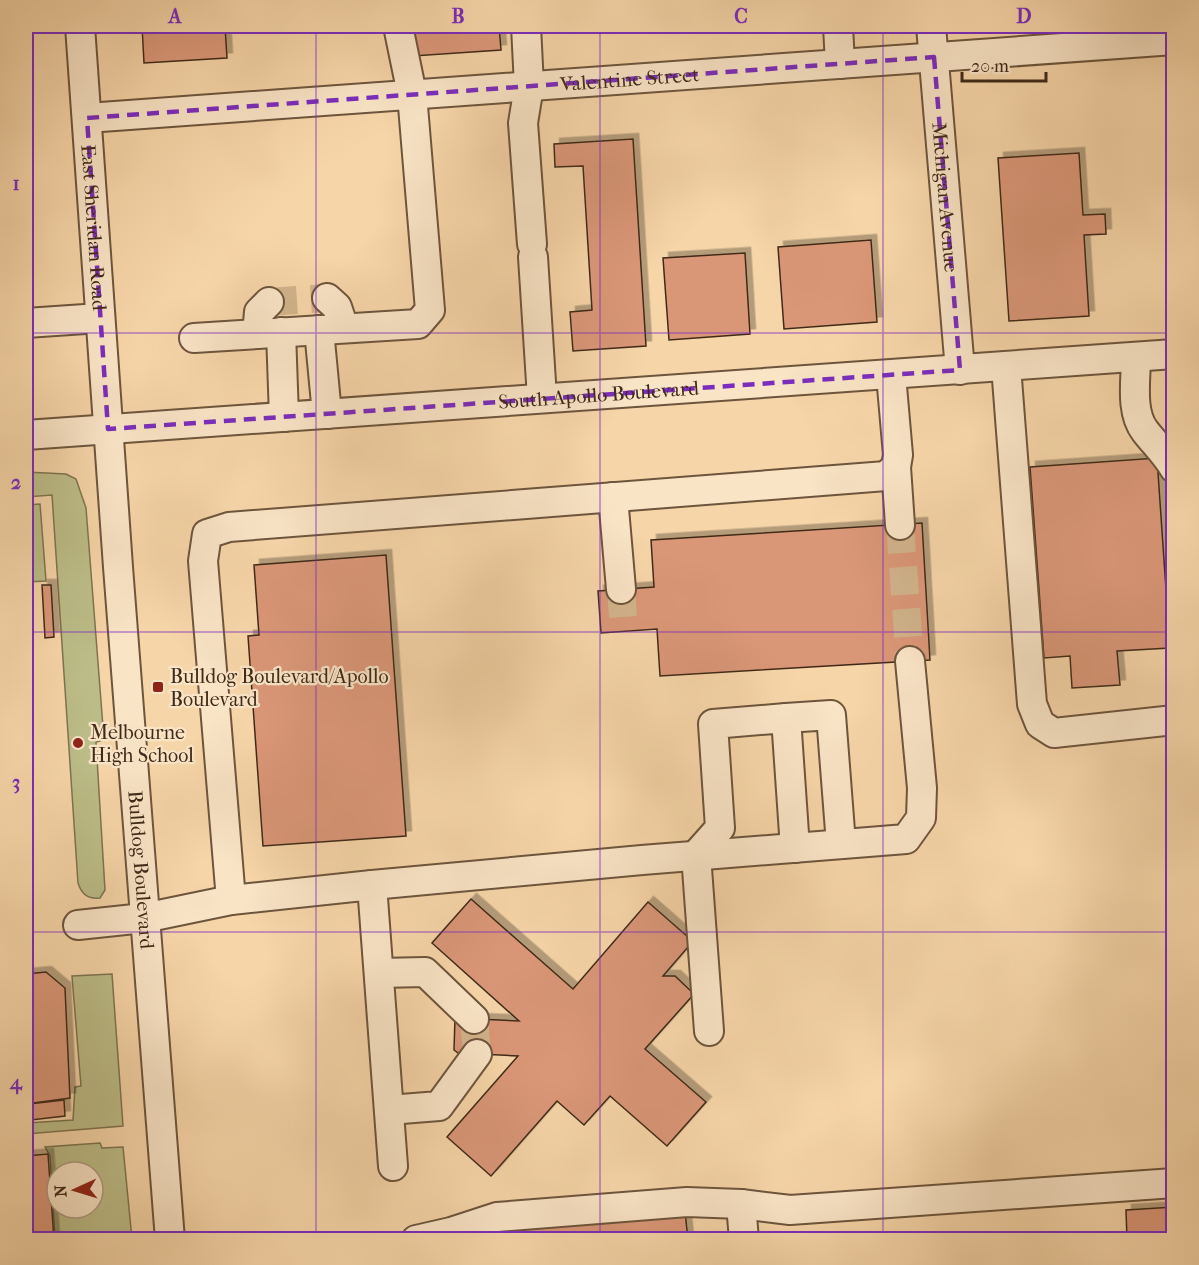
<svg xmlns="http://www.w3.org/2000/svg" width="1199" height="1265" viewBox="0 0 1199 1265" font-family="'IM FELL French Canon',serif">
	<defs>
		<filter id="shadow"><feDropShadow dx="5.5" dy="-5.5" stdDeviation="0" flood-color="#0004"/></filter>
	</defs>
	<rect width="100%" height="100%" fill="#f6d5a8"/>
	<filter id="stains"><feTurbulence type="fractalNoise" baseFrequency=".00333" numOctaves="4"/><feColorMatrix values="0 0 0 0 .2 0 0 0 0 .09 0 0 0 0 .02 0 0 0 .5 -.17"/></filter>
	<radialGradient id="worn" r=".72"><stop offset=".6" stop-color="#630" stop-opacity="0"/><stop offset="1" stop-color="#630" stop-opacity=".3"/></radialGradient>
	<!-- green -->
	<g fill="#bcbd88" stroke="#7e7450" stroke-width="1.5" fill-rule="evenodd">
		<path d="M 26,472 L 66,474 L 76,479 L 86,508 L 104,740 L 96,742 L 105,890 L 100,898 C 88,899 82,895 78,883 L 52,495 L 26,497 Z"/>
		<polygon points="40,504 46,581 26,582 26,505"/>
		<polygon points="112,974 123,1126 26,1134 26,1118 27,1123 73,1120 75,1087 81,1086 72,976"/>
		<path d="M 100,1143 L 102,1148 L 123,1147 L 132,1239 L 55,1239 L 50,1156 L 45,1147 ZM 57,1172 L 93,1172 L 93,1208 L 57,1208 Z"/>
	</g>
	<!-- building -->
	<g fill="#da9778" stroke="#3f2a19" stroke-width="1.5" filter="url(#shadow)">
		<polygon points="142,26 225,26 227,58 144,63"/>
		<polygon points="410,26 499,26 501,50 413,56"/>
		<polygon points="633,139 646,346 573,351 570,312 592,310 583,166 555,167 554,144"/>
		<polygon points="1079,153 1083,215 1105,214 1106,234 1084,235 1089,316 1009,321 998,158"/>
		<polygon points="871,240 877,322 784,329 778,247"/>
		<polygon points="745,253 750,334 669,340 663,258"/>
		<polygon points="1157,458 1170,648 1117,651 1120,685 1072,688 1070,656 1044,658 1030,467"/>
		<polygon points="922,523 930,660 660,676 657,629 601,633 598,591 654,587 651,540"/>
		<polygon points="386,555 406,836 263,846 248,636 259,635 254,565"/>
		<polygon points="42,585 51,585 54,637 45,638"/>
		<polygon points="471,899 573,989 648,902 688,937 688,947 663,976 675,976 694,994 645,1049 706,1102 667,1146 610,1096 584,1125 557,1101 491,1176 447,1137 518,1056 458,1053 454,1050 455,1018 519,1021 432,943"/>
		<polygon points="46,972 65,988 70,1098 26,1104 26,974"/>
		<polygon points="64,1100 65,1116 31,1120 29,1104"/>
		<polygon points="48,1154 54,1240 26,1240 26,1156"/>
		<polygon points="1174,1207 1174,1240 1127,1240 1126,1210"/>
		<polygon points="685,1211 688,1240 494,1240 493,1224"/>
	</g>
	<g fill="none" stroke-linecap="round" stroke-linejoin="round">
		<!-- minor-tunnel -->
		<g stroke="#d1b38b" stroke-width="28" stroke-dasharray="28 14" stroke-linecap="butt">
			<polyline points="269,302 327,298"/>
			<polyline points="900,525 910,661"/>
			<polyline points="621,589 624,631"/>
			<polyline points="474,1019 477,1054"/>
		</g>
		<!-- minor casing -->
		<g stroke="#6d553d" stroke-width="32">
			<g id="minor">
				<path id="s1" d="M 80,26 L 118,567 L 170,1240"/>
				<polyline points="526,26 529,86 523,123 532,244"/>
				<polyline points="838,26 840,64"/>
				<path id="s2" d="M 931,26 L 960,370"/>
				<path id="s3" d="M 87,118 L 1174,40"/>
				<polyline points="533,257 542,398"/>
				<polyline points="327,298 337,307 344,328"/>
				<polyline points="26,323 100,318"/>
				<polyline points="319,330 327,414"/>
				<polyline points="281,332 284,417"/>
				<polyline points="257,334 259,312 269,302"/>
				<polyline points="194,338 418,324 430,310 412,94 398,26"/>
				<path d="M 1136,357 C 1136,379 1130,412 1145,431 C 1155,444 1165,453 1174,468"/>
				<polyline points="1006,366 1032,704 1040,724 1054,733 1174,720"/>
				<path id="s4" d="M 26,435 L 1174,354"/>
				<polyline points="896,467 900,525"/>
				<polyline points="613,497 621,589"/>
				<polyline points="786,718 831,715 841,844"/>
				<polyline points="372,885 642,860 906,839 921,818 922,788 910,661"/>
				<polyline points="231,900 203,561 207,534 229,527 886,476 896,467 898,455 891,375"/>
				<polyline points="78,925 144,918 231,900 372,885 393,1166"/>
				<polyline points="379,973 425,972 474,1019"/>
				<polyline points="709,1031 696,855 720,828 713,724 786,718 795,848"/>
				<polyline points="389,1110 439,1106 477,1054"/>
				<polyline points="741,1204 744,1240"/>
				<polyline points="416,1240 451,1232 497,1217 687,1202 741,1204 790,1210 1174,1183"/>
			</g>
		</g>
		<!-- minor -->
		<use href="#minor" stroke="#f9e4c6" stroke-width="28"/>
	</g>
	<!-- marked area -->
	<path fill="none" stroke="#7b2cbf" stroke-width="4.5" stroke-dasharray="12 8" stroke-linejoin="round" d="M 934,57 L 960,370 L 108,429 L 87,118 Z"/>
	<!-- grid -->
	<path fill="none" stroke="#7b2cbf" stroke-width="1.5" stroke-opacity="0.55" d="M 316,26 L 316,1240M 600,26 L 600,1240M 883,26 L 883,1240M 26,333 L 1174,333M 26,632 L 1174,632M 26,932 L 1174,932"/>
	<!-- markers -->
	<g fill="#8f2418" stroke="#f9e4c6" stroke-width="2">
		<rect x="152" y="681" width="12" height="12" rx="3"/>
		<circle cx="78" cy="743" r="6"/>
	</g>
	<g text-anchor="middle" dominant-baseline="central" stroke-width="4.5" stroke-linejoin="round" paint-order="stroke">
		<!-- street labels -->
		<g font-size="20" fill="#3f2a19" stroke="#f9e4c6">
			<text stroke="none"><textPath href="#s3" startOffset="544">Valentine Street</textPath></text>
			<text stroke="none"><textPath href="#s2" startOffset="172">Michigan Avenue</textPath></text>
			<text stroke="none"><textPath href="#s1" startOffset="202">East Sheridan Road</textPath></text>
			<text stroke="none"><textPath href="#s4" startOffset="574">South Apollo Boulevard</textPath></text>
			<text stroke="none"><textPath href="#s1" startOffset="846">Bulldog Boulevard</textPath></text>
		</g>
		<!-- poi labels -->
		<g font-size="20" fill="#3f2a19" stroke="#f9e4c6" text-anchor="start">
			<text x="170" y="676">Bulldog Boulevard/Apollo<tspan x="170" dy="23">Boulevard</tspan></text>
			<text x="90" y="732">Melbourne<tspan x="90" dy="23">High School</tspan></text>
		</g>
	</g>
	<!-- margin -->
	<rect width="1199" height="1265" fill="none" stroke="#f6d5a8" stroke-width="66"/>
	<!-- north arrow -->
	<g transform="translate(75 1190) rotate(266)"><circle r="28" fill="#f9e4c6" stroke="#af9a81" stroke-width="1.5"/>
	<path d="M0-4.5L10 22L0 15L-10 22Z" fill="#8f2418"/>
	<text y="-9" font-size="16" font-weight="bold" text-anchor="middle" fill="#3f2a19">N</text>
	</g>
	<!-- scale -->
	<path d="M962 72v9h84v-9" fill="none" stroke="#3f2a19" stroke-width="3"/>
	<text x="971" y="72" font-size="18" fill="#3f2a19" stroke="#f9e4c6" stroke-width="4.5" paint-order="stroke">20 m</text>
	<rect x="33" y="33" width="1133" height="1199" fill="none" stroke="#7b2cbf" stroke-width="2"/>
	<g font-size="20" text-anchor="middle" font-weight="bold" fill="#7b2cbf">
		<text x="175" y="23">A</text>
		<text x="458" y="23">B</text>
		<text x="741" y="23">C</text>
		<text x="1024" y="23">D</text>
		<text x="16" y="190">1</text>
		<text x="16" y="489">2</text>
		<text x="16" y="789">3</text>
		<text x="16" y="1089">4</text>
	</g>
	<rect width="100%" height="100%" filter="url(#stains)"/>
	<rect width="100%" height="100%" fill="url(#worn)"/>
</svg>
